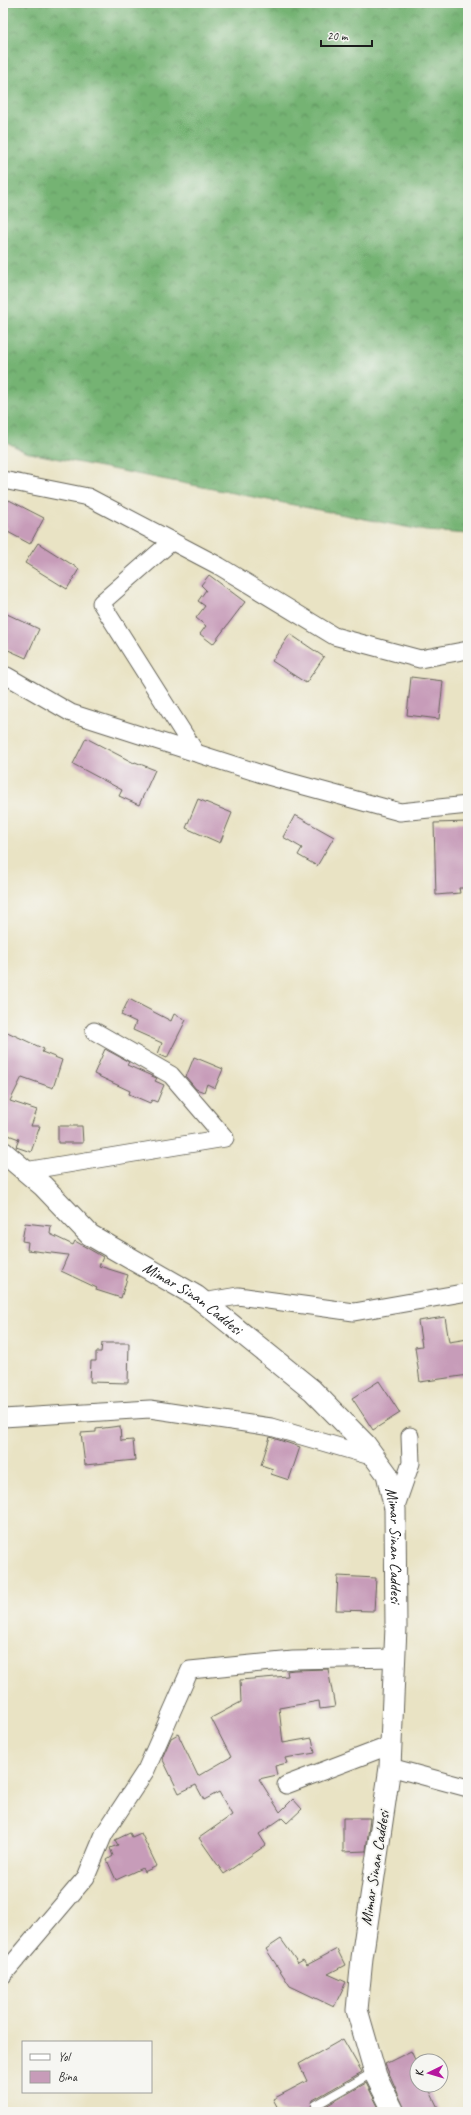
<svg xmlns="http://www.w3.org/2000/svg" width="471" height="2115" viewBox="0 0 471 2115" font-family="Caveat,sans-serif">
	<defs>
		<pattern id="forest-crowns" width="20" height="18" patternUnits="userSpaceOnUse"><rect width="20" height="18" fill="#75b373"/><path d="M2 6a3 3 0 1 1 6 0M12 15a3 3 0 1 1 6 0" fill="none" stroke="#5f915e"/></pattern>
	</defs>
	<rect width="100%" height="100%" fill="#f6f6f2"/>
	<filter id="ink" filterUnits="userSpaceOnUse"><feTurbulence type="fractalNoise" baseFrequency=".025" numOctaves="2"/><feDisplacementMap in="SourceGraphic" scale="8" xChannelSelector="R" yChannelSelector="G"/><feConvolveMatrix kernelMatrix="1 2 1 2 8 2 1 2 1" color-interpolation-filters="sRGB"/></filter>
	<filter id="wash" filterUnits="userSpaceOnUse"><feTurbulence type="fractalNoise" baseFrequency=".012" numOctaves="4" result="noise"/><feDisplacementMap in="SourceGraphic" scale="16" xChannelSelector="R" yChannelSelector="G"/><feGaussianBlur stdDeviation="0.9" result="paint"/><feColorMatrix in="noise" values="0 0 0 0 0 0 0 0 0 0 0 0 0 0 0 0 0 1.4 0 .05"/><feComposite in="paint" operator="in"/></filter>
	<g filter="url(#wash)">
		<rect width="100%" height="100%" fill="#e9e3c4"/>
		<!-- forest -->
		<polygon fill="url(#forest-crowns)" stroke="#486848" points="3,3 468,3 468,534 426,531 25,452 3,440"/>
		<g id="blocks">
			<!-- building -->
			<g fill="#c79cb9">
				<polygon points="9,500 44,518 30,544 6,531 7,528 3,526 3,512"/>
				<polygon points="38,543 79,569 67,589 25,563"/>
				<polygon points="209,575 245,602 213,644 200,634 206,626 196,618 205,606 198,601 206,590 201,585"/>
				<polygon points="7,614 39,629 26,658 6,649 8,644 3,642 3,623"/>
				<polygon points="290,634 324,657 306,683 272,661"/>
				<polygon points="411,677 443,681 439,719 407,715"/>
				<polygon points="86,738 134,763 135,762 155,770 139,805 119,796 122,790 73,764"/>
				<polygon points="198,799 232,813 220,843 186,828"/>
				<polygon points="295,815 334,837 317,866 298,855 302,848 283,837"/>
				<polygon points="468,822 468,888 459,888 460,893 436,895 434,823"/>
				<polygon points="129,999 171,1021 174,1014 186,1020 167,1058 158,1054 162,1043 133,1030 136,1022 121,1015"/>
				<polygon points="3,1030 44,1049 42,1052 62,1060 53,1088 22,1077 10,1101 37,1110 31,1126 40,1126 31,1152 16,1147 19,1139 3,1133"/>
				<polygon points="105,1049 129,1062 127,1065 154,1077 157,1078 155,1081 164,1085 157,1102 152,1100 150,1103 129,1094 130,1091 94,1074"/>
				<polygon points="194,1057 223,1069 215,1088 207,1084 204,1092 196,1089 186,1077"/>
				<polygon points="58,1126 82,1126 83,1143 58,1143"/>
				<polygon points="25,1223 51,1226 50,1234 73,1245 75,1241 103,1257 99,1266 128,1275 121,1298 96,1290 97,1288 61,1271 68,1255 27,1250 28,1242 22,1241"/>
				<polygon points="445,1317 449,1342 468,1339 468,1375 420,1382 415,1347 422,1346 418,1321"/>
				<polygon points="102,1343 129,1343 128,1383 90,1382 91,1361 96,1361 96,1352 101,1352"/>
				<polygon points="379,1381 400,1413 373,1430 352,1398"/>
				<polygon points="120,1426 121,1441 133,1440 135,1460 85,1465 81,1433 96,1432 96,1429"/>
				<polygon points="270,1437 300,1447 289,1480 271,1474 273,1469 261,1465"/>
				<polygon points="338,1576 376,1578 374,1611 336,1610"/>
				<polygon points="328,1669 335,1707 320,1709 319,1701 279,1708 283,1743 312,1738 315,1753 285,1758 287,1763 275,1766 277,1775 259,1779 280,1812 293,1799 302,1809 287,1823 282,1818 259,1834 266,1845 224,1874 199,1838 232,1815 219,1792 204,1800 196,1785 179,1793 162,1758 171,1738 178,1734 198,1776 231,1757 211,1718 241,1702 240,1680 288,1676 287,1671 294,1670"/>
				<polygon points="343,1818 370,1818 366,1851 343,1852"/>
				<polygon points="130,1833 132,1837 141,1833 157,1866 144,1872 142,1868 116,1880 107,1860 113,1856 110,1848 118,1845 115,1840"/>
				<polygon points="281,1939 298,1963 303,1960 307,1965 337,1949 345,1965 328,1974 346,1982 334,2007 290,1986 266,1949"/>
				<polygon points="343,2039 362,2072 313,2100 311,2107 314,2110 319,2110 366,2083 381,2112 280,2112 273,2099 307,2081 299,2064"/>
				<polygon points="411,2051 417,2064 417,2085 427,2085 440,2112 406,2112 385,2064"/>
			</g>
		</g>
	</g>
	<g filter="url(#ink)">
		<use href="#blocks" fill-opacity="0" stroke="#646257" stroke-width="1"/>
		<g fill="none" stroke-linecap="round" stroke-linejoin="round">
			<!-- service casing -->
			<g stroke="#646257" stroke-width="10">
				<polyline id="service" points="316,2105 374,2072"/>
			</g>
			<!-- minor casing -->
			<g stroke="#646257" stroke-width="19">
				<g id="minor">
					<polyline points="3,480 88,497 219,566 334,636 420,659 468,650"/>
					<polyline points="172,541 101,603 196,753"/>
					<polyline points="3,676 7,676 71,713 268,776 400,812 468,805"/>
					<polyline points="25,1171 225,1138 171,1075 94,1031"/>
					<polyline points="203,1302 238,1296 354,1312 468,1292"/>
					<polyline points="3,1418 150,1409 271,1427 374,1457"/>
					<polyline points="395,1509 411,1463 410,1436"/>
					<polyline points="390,1767 468,1788"/>
					<polyline points="286,1785 391,1745"/>
					<polyline points="3,1975 86,1877 104,1834 146,1770 190,1670 293,1660 395,1658"/>
				</g>
			</g>
			<!-- tertiary casing -->
			<g stroke="#646257" stroke-width="23">
				<g id="tertiary">
					<path id="s1" d="M 3,1152 L 43,1186 L 90,1235 L 196,1296 L 312,1390 L 365,1444 L 387,1474 L 395,1509 L 396,1627 L 390,1767 L 362,1958 L 357,2010 L 376,2076 L 394,2112"/>
				</g>
			</g>
			<!-- service -->
			<use href="#service" stroke="#fff" stroke-width="8"/>
			<!-- minor -->
			<use href="#minor" stroke="#fff" stroke-width="17"/>
			<!-- tertiary -->
			<use href="#tertiary" stroke="#fff" stroke-width="21"/>
		</g>
	</g>
	<g text-anchor="middle" dominant-baseline="central" stroke-width="4" stroke-linejoin="round" paint-order="stroke">
		<!-- street labels -->
		<g font-size="16" fill="#1c1c1c" stroke="#f6f6f2">
			<text stroke="none"><textPath href="#s1" startOffset="241">Mimar Sinan Caddesi</textPath></text>
			<text stroke="none"><textPath href="#s1" startOffset="577">Mimar Sinan Caddesi</textPath></text>
			<text transform="translate(375 1868) rotate(-81)">Mimar Sinan Caddesi</text>
		</g>
	</g>
	<!-- margin -->
	<rect width="471" height="2115" fill="none" stroke="#f6f6f2" stroke-width="16"/>
	<!-- legend -->
	<rect x="22" y="2041" width="130" height="52" fill="#f6f6f2" stroke="#9f9f9c"/>
	<rect x="30" y="2054" width="20" height="6" fill="#ffffff" stroke="#9f9f9c"/>
	<text x="58" y="2061" font-size="12" fill="#1c1c1c">Yol</text>
	<rect x="30" y="2071" width="20" height="12" fill="#c79cb9" stroke="#9f9f9c"/>
	<text x="58" y="2081" font-size="12" fill="#1c1c1c">Bina</text>
	<!-- north arrow -->
	<g transform="translate(429 2073) rotate(265)"><circle r="19" fill="#f6f6f2" stroke="#9f9f9c"/>
	<path d="M0-3L7 15L0 10L-7 15Z" fill="#b5179e"/>
	<text y="-6" font-size="11" font-weight="bold" text-anchor="middle" fill="#1c1c1c">K</text>
	</g>
	<!-- scale -->
	<path d="M321 40v6h51v-6" fill="none" stroke="#1c1c1c" stroke-width="2"/>
	<text x="327" y="40" font-size="12" fill="#1c1c1c" stroke="#f6f6f2" stroke-width="3" paint-order="stroke">20 m</text>
</svg>
